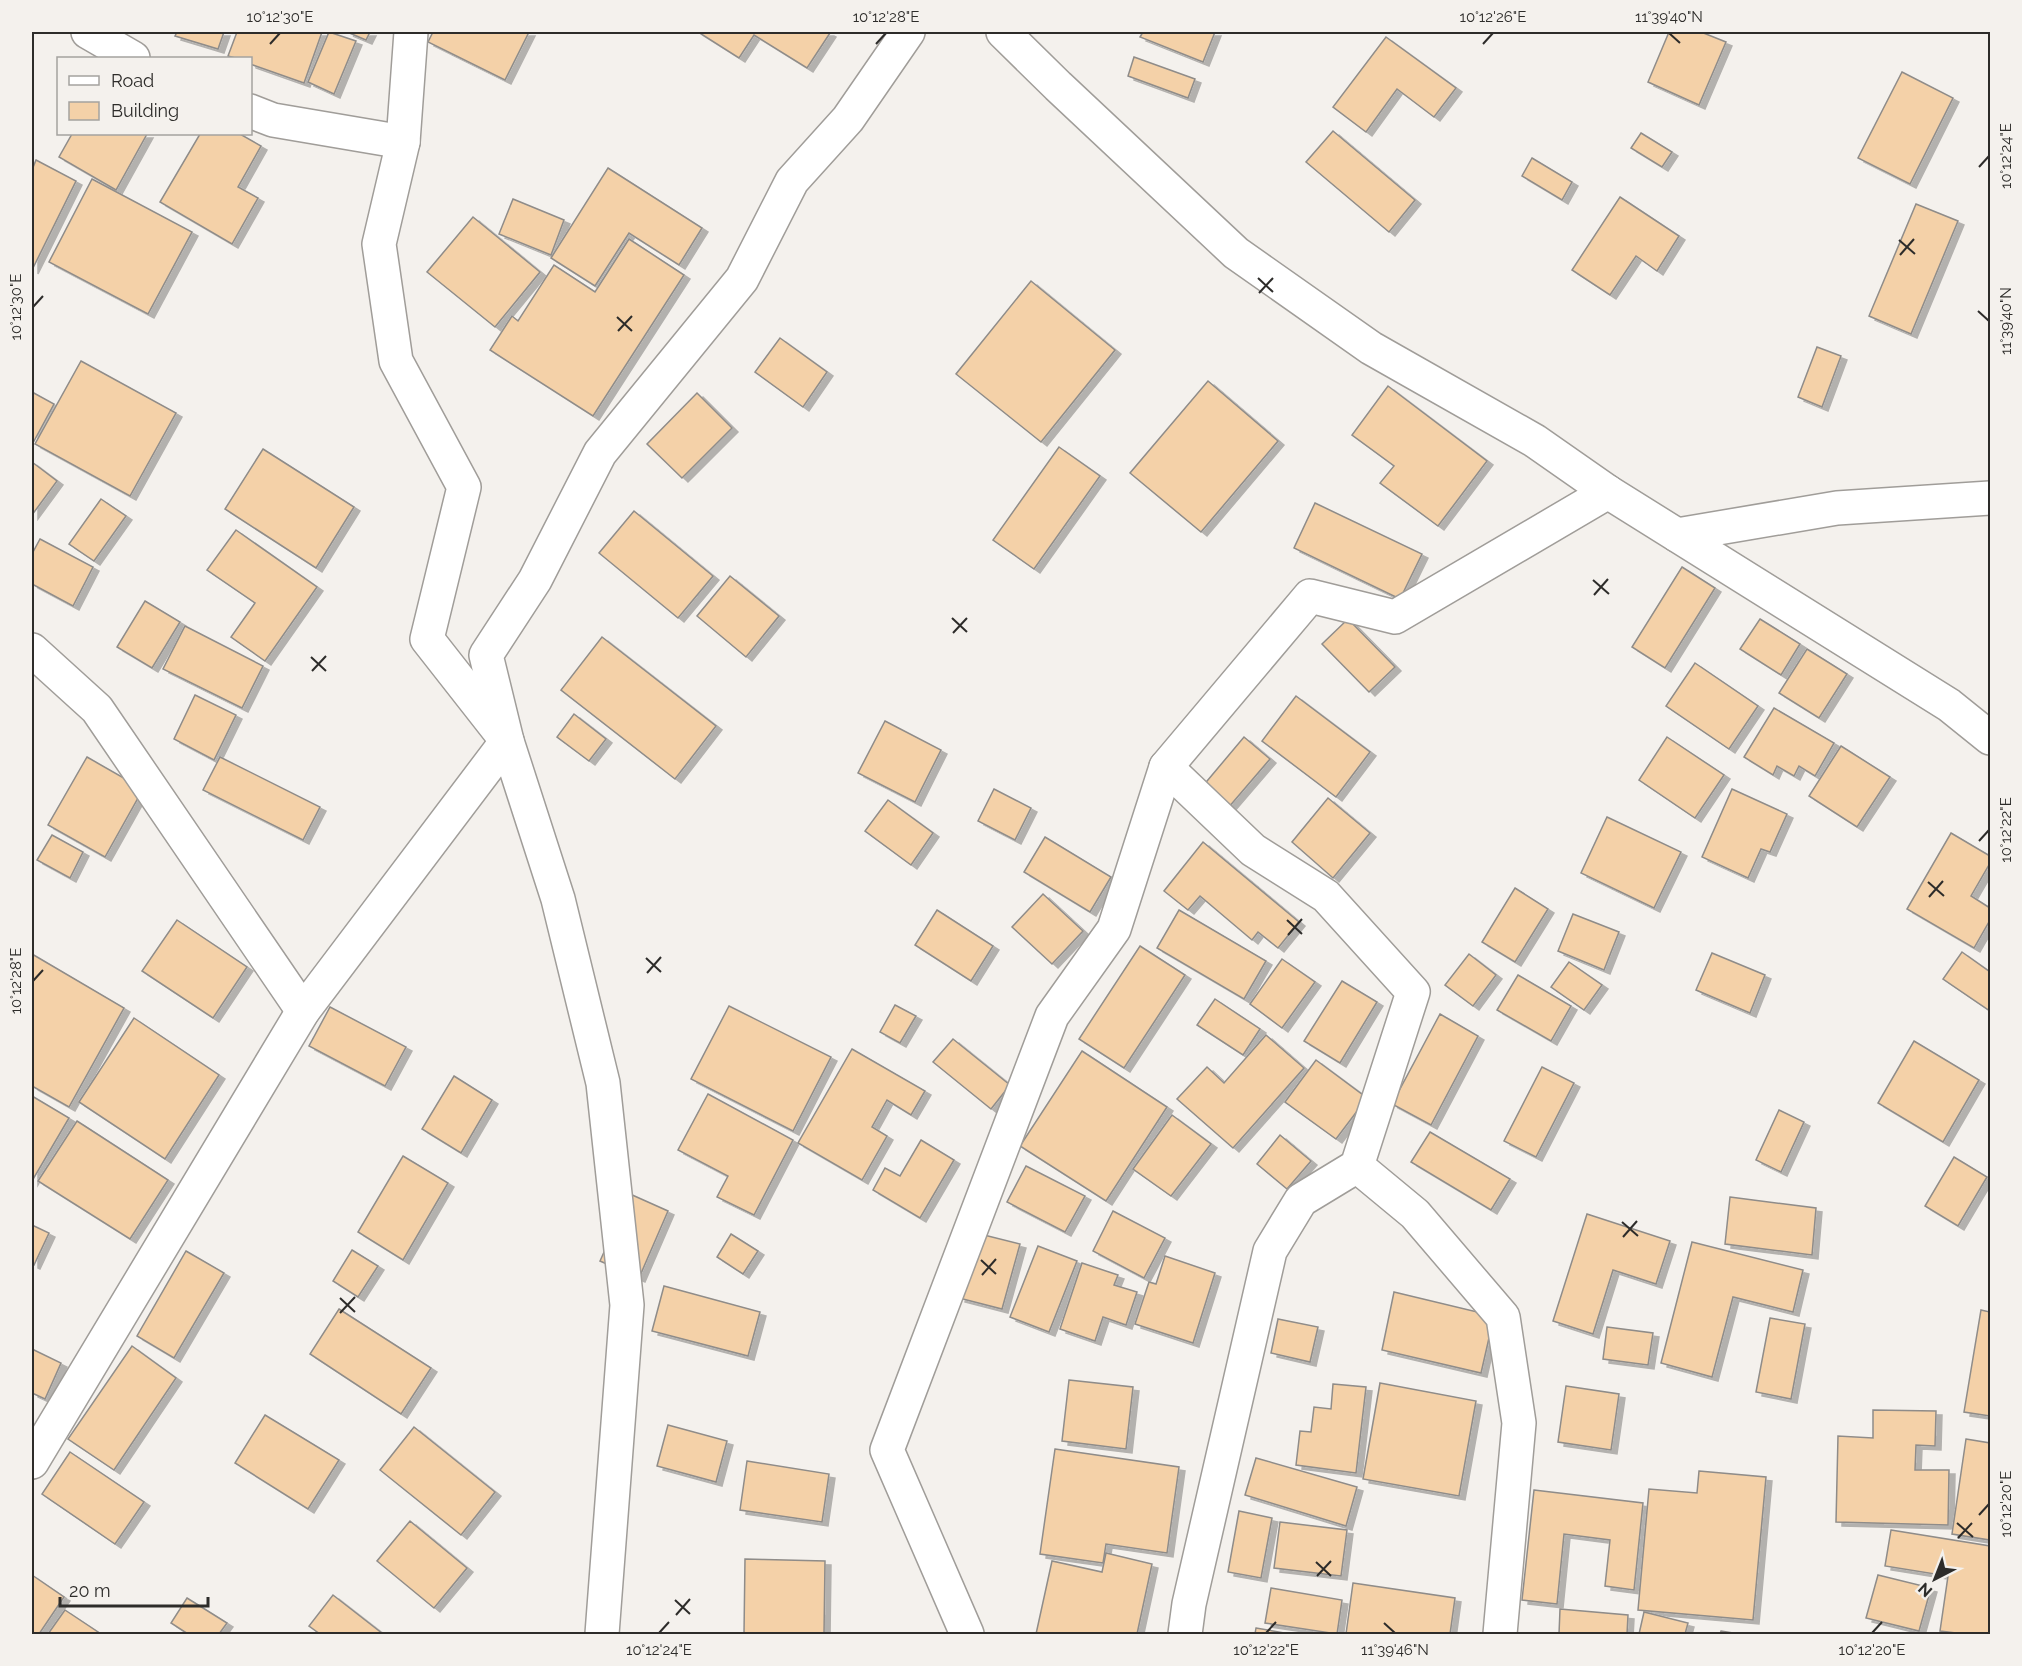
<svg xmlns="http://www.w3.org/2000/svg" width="2022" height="1666" viewBox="0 0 2022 1666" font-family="Raleway,sans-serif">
	<defs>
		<filter id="shadow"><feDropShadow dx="6" dy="4" stdDeviation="0" flood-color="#0004"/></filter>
	</defs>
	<rect width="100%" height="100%" fill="#f4f1ed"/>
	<!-- building -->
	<g fill="#f4d1a8" stroke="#8f8c89" stroke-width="1.5" filter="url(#shadow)">
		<polygon points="177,32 224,32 218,49 175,36"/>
		<polygon points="237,32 322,32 304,83 250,64 250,58 235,58 228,56"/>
		<polygon points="329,32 356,41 334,94 308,82"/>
		<polygon points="347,32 370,32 366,40"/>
		<polygon points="433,32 529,32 505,80 428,42"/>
		<polygon points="698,32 828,32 830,33 807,68 754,35 739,58"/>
		<polygon points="1143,32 1215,32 1203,62 1140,37"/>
		<polygon points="1669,32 1701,32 1726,42 1699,105 1648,82"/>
		<polygon points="1386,37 1456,88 1434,117 1397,89 1366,132 1333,107"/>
		<polygon points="1134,57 1195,79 1188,98 1128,76"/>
		<polygon points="1902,72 1953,98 1910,184 1858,158"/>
		<polygon points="1333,131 1415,200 1389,232 1306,162"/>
		<polygon points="1641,133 1672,152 1662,167 1631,148"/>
		<polygon points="72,134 147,134 116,190 59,157"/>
		<polygon points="200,134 240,134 261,146 238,187 258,198 232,244 160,202"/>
		<polygon points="1532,158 1572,182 1562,200 1522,176"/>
		<polygon points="36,160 76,181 32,270 32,170"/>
		<polygon points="608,168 702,228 679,265 629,233 595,286 551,258"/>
		<polygon points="92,179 192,232 148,314 49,262"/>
		<polygon points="1620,197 1679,236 1657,271 1636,256 1610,295 1572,270"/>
		<polygon points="513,199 564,220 551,255 499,234"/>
		<polygon points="1916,204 1958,221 1911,334 1869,316"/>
		<polygon points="473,217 540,272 495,327 427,272"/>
		<polygon points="629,239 684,275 593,416 490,350 512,316 518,321 554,265 595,292"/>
		<polygon points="1031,281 1115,350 1041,442 956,374"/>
		<polygon points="780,338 827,372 803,407 755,372"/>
		<polygon points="1817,347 1841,356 1822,407 1798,397"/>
		<polygon points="81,361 176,413 130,496 35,444"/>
		<polygon points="1208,381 1278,441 1201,532 1130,473"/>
		<polygon points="1388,386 1487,461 1438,526 1380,483 1394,466 1352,435"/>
		<polygon points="32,392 54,404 34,441 32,440"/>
		<polygon points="697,393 732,428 682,478 647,444"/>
		<polygon points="1059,447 1100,476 1034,569 993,540"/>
		<polygon points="263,449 354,507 316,568 225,509"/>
		<polygon points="32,462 57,481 32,515"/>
		<polygon points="101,499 126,516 94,561 69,544"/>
		<polygon points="1315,503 1422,554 1400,599 1294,548"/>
		<polygon points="634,511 713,576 678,618 599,553"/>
		<polygon points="236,530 317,587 265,661 231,637 255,603 207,570"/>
		<polygon points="40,539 93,567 73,606 32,584 32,554"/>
		<polygon points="1682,567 1715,588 1665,668 1632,647"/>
		<polygon points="730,576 779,616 746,657 697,616"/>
		<polygon points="145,601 180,622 152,668 117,647"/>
		<polygon points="1348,619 1395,667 1369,692 1322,644"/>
		<polygon points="1760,619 1800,644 1781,675 1740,649"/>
		<polygon points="185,626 263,666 242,708 163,669"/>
		<polygon points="602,637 716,726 675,779 561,690"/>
		<polygon points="1807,649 1847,674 1819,718 1779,693"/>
		<polygon points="1695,663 1758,706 1729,749 1666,706"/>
		<polygon points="195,695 236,715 214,760 174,739"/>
		<polygon points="1296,696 1370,752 1336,797 1262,741"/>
		<polygon points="1774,708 1834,743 1815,776 1799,766 1794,776 1777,766 1773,775 1744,757"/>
		<polygon points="574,714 606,739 589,761 557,737"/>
		<polygon points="885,721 941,750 915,802 858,773"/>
		<polygon points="1244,737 1270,759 1222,815 1197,793"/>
		<polygon points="1667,737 1724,775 1695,818 1639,780"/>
		<polygon points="1841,746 1890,777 1857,827 1809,796"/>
		<polygon points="87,757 143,789 105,857 48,825"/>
		<polygon points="220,757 320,807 303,840 203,790"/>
		<polygon points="994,789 1031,808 1015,840 978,821"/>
		<polygon points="1732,789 1787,814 1770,852 1761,849 1748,878 1702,857"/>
		<polygon points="1328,798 1370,833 1333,878 1292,842"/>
		<polygon points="888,800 933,833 911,865 865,831"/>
		<polygon points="1607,817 1681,852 1654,908 1581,873"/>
		<polygon points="1951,833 1990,856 1990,863 1971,896 1990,908 1990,920 1974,948 1907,909"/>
		<polygon points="52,835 83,852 70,878 37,860"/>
		<polygon points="1045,837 1111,877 1090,912 1024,872"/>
		<polygon points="1203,842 1299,922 1278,948 1258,932 1252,940 1200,896 1188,910 1164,891"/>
		<polygon points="1515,888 1548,909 1515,962 1482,942"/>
		<polygon points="1043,894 1083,931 1052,964 1012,927"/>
		<polygon points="937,910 993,946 971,981 915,945"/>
		<polygon points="1179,910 1266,961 1244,999 1157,948"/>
		<polygon points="1573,914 1619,932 1604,970 1558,951"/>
		<polygon points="177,920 247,967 213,1018 142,971"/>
		<polygon points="1140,946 1185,975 1124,1068 1079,1039"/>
		<polygon points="1962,952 1990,972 1990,1011 1943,979"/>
		<polygon points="1712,953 1765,975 1750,1013 1696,990"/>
		<polygon points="32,954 124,1008 69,1107 32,1086"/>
		<polygon points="1469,954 1496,975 1473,1006 1445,985"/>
		<polygon points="1282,959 1315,982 1282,1028 1250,1004"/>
		<polygon points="1569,962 1602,985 1584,1010 1551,987"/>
		<polygon points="1518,975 1571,1006 1551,1041 1497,1010"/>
		<polygon points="1342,981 1377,1002 1340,1063 1304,1041"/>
		<polygon points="1215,999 1260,1029 1243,1055 1197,1025"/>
		<polygon points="895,1005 916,1016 900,1043 880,1032"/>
		<polygon points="729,1006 831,1057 793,1131 691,1079"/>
		<polygon points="330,1007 406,1047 385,1086 309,1046"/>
		<polygon points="1440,1014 1478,1036 1431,1125 1392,1104"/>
		<polygon points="134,1018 219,1075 165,1159 79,1102"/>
		<polygon points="1266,1035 1304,1068 1233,1148 1177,1099 1207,1067 1224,1083"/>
		<polygon points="953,1039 1010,1085 991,1109 933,1062"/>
		<polygon points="1914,1041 1979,1080 1943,1142 1878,1103"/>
		<polygon points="852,1049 925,1091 911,1115 887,1100 872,1127 887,1136 862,1180 798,1143"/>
		<polygon points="1082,1051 1167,1107 1106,1201 1020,1146"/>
		<polygon points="1316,1060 1367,1098 1336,1139 1285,1102"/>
		<polygon points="1542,1067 1574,1083 1536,1157 1504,1141"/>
		<polygon points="454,1076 492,1100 461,1153 422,1129"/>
		<polygon points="708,1094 793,1140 754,1215 717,1197 728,1176 678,1150"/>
		<polygon points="32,1096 69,1118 32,1181"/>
		<polygon points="1779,1110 1804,1122 1781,1172 1756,1160"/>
		<polygon points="1172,1115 1211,1144 1171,1196 1133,1169"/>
		<polygon points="77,1121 168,1180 130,1239 38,1181"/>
		<polygon points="1430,1132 1510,1179 1491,1210 1411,1162"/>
		<polygon points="1280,1135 1311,1161 1287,1189 1257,1164"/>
		<polygon points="921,1140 954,1160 920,1218 873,1190 885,1168 900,1176"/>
		<polygon points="403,1156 448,1183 403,1260 358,1232"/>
		<polygon points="1954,1157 1987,1177 1958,1226 1925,1206"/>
		<polygon points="1026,1166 1085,1196 1065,1232 1007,1202"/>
		<polygon points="630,1194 668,1211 639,1278 600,1261"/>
		<polygon points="1730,1197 1816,1208 1812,1255 1725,1244"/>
		<polygon points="1113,1211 1165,1238 1144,1278 1093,1251"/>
		<polygon points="1587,1214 1670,1241 1656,1284 1613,1270 1593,1334 1553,1321"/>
		<polygon points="32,1225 49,1233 34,1265 32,1264"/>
		<polygon points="976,1233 1020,1244 1002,1309 959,1298"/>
		<polygon points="731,1234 758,1251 743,1274 717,1257"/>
		<polygon points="1692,1242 1803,1270 1793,1312 1733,1297 1712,1377 1661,1363"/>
		<polygon points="1038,1246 1077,1261 1049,1332 1010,1317"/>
		<polygon points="352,1250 378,1266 358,1297 333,1281"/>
		<polygon points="186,1251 224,1273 174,1358 137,1336"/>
		<polygon points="1165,1256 1215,1273 1193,1343 1135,1324 1149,1282 1156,1284"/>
		<polygon points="1082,1263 1118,1275 1114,1285 1137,1292 1126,1325 1103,1317 1095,1341 1060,1329"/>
		<polygon points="664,1286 760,1312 748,1356 652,1331"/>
		<polygon points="1394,1292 1494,1316 1481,1373 1382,1350"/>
		<polygon points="339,1309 431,1368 401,1414 310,1354"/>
		<polygon points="1981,1310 1990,1312 1990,1416 1964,1412"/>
		<polygon points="1770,1318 1805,1324 1791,1399 1756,1392"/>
		<polygon points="1278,1319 1318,1327 1310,1362 1271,1353"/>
		<polygon points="1607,1327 1653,1333 1648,1365 1603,1359"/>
		<polygon points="132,1346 176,1378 114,1470 68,1439"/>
		<polygon points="32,1349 61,1363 45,1399 32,1393"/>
		<polygon points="1069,1380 1133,1387 1126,1449 1062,1441"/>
		<polygon points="1380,1383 1476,1401 1459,1496 1363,1479"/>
		<polygon points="1333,1384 1366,1387 1356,1473 1296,1465 1300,1431 1311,1432 1314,1407 1331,1409"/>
		<polygon points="1566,1386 1619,1394 1611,1450 1558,1442"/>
		<polygon points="1873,1410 1936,1411 1935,1446 1916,1445 1915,1470 1949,1470 1948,1525 1836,1522 1838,1436 1873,1438"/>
		<polygon points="265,1415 339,1460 308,1509 235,1463"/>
		<polygon points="668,1425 727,1441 716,1482 657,1466"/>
		<polygon points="414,1427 495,1492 461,1535 380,1470"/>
		<polygon points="1966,1439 1990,1443 1990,1540 1952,1534"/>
		<polygon points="1055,1449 1179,1467 1167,1553 1106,1544 1103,1563 1040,1554"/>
		<polygon points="70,1452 144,1502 115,1544 42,1494"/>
		<polygon points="1256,1458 1357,1487 1346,1526 1245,1495"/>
		<polygon points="747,1461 829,1474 822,1522 740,1510"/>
		<polygon points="1699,1471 1766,1477 1753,1620 1638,1610 1649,1489 1697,1493"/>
		<polygon points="1534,1490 1643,1503 1634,1590 1605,1586 1610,1540 1564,1534 1557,1604 1522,1600"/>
		<polygon points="1239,1511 1272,1518 1261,1578 1228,1572"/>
		<polygon points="410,1521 467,1568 434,1608 377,1561"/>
		<polygon points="1280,1522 1347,1530 1341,1576 1274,1568"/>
		<polygon points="1891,1530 1990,1546 1990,1634 1964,1634 1940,1631 1948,1576 1885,1566"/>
		<polygon points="1106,1553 1152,1564 1137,1634 1036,1634 1052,1561 1102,1572"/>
		<polygon points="745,1559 825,1561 824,1634 744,1634"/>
		<polygon points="32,1575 64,1597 39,1634 32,1634"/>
		<polygon points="1878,1575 1931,1588 1919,1631 1866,1618"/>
		<polygon points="1353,1583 1455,1598 1450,1634 1346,1634"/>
		<polygon points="1271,1588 1342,1600 1337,1634 1265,1623"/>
		<polygon points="333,1595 383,1634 320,1634 309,1626"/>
		<polygon points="187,1598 227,1623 219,1634 188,1634 171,1623"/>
		<polygon points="1560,1609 1628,1615 1627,1634 1559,1634"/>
		<polygon points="65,1610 101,1634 48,1634"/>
		<polygon points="1644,1612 1688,1623 1685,1634 1639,1634"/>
		<polygon points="1256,1628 1290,1634 1255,1634"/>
		<polygon points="1721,1631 1739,1634 1720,1634"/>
	</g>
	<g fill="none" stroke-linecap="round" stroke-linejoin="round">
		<!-- street casing -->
		<g stroke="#a09d99" stroke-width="36">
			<g id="street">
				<polyline points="88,32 133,58"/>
				<polyline points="411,32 403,142 379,244 396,361 464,487 427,639 507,741 558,899 603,1083 627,1305 602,1634"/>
				<polyline points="1003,32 1058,86 1236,253 1371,348 1535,441 1608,492 1949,705 1990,738"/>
				<polyline points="250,111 273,120 403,142"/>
				<polyline points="1677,535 1837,508 1990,498"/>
				<polyline points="32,650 97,709 303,1011"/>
				<polyline points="1166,767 1253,850 1326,896 1413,992 1357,1166 1301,1200 1270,1251 1189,1604 1185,1634"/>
				<polyline points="1357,1166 1415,1214 1503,1317 1519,1423 1500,1634"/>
				<polyline points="32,1462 303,1011 507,741 486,655 535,580 600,453 742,279 792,181 848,119 908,32"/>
				<polyline points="967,1634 887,1450 1052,1016 1114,929 1166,767 1310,596 1395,617 1608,492"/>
			</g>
		</g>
		<!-- street -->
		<use href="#street" stroke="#fff" stroke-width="33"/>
	</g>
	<!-- ticks -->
	<path fill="none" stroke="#2d2c2a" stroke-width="2" d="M 1669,33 L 1680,43M 270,44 L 280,33M 876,44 L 886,33M 1483,44 L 1493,33M 1979,167 L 1989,156M 1899,240 L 1915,254M 1900,255 L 1914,239M 1258,278 L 1273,292M 1259,293 L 1273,278M 33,307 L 43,296M 1978,311 L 1989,321M 617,317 L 632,331M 618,331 L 632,316M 1593,580 L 1609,594M 1594,595 L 1608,579M 952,618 L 967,632M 953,633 L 967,618M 311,657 L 326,671M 312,671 L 326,656M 1979,841 L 1989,830M 1928,882 L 1944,896M 1929,897 L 1943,881M 1287,920 L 1302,934M 1288,935 L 1302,919M 646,958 L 661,972M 647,973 L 661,957M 33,981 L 43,970M 1622,1222 L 1638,1236M 1623,1237 L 1637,1221M 981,1260 L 996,1274M 982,1275 L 996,1259M 340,1298 L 355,1312M 340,1313 L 355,1297M 1979,1515 L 1989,1504M 1957,1523 L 1973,1537M 1958,1538 L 1972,1523M 1316,1562 L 1331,1576M 1317,1576 L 1331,1561M 675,1600 L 690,1614M 676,1615 L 690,1599M 1384,1623 L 1395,1633M 659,1633 L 669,1622M 1266,1633 L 1276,1622M 1872,1633 L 1882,1622"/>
	<!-- border -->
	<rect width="2022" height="1666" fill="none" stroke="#f4f1ed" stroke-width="66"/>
	<!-- legend -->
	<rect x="57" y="57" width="195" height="78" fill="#f4f1ed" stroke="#a4a29f" stroke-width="1.5"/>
	<rect x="69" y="76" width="30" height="9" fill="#ffffff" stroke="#a4a29f" stroke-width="1.5"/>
	<text x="111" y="87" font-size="18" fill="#2d2c2a">Road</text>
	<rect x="69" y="102" width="30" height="18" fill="#f4d1a8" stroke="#a4a29f" stroke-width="1.5"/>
	<text x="111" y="117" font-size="18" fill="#2d2c2a">Building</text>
	<!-- north arrow -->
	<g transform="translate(1935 1579) rotate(222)" stroke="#f4f1ed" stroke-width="4.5" paint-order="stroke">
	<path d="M0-4.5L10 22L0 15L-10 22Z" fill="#2d2c2a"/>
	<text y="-9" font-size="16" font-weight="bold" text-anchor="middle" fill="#2d2c2a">N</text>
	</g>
	<!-- scale -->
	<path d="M60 1597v9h148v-9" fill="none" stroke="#2d2c2a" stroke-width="3"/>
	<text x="69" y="1597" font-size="18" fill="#2d2c2a" stroke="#f4f1ed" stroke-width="4.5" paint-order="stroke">20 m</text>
	<rect x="33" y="33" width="1956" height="1600" fill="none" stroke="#2d2c2a" stroke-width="2"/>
	<g font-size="15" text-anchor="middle" fill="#2d2c2a">
		<text x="280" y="22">10°12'30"E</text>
		<text x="886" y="22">10°12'28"E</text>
		<text x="1493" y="22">10°12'26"E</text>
		<text x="1669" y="22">11°39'40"N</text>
		<text transform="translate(2006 156) rotate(-90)" y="5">10°12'24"E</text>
		<text transform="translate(16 307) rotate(-90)" y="5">10°12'30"E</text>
		<text transform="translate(2006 321) rotate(-90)" y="5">11°39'40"N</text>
		<text transform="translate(2006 830) rotate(-90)" y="5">10°12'22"E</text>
		<text transform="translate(16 981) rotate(-90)" y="5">10°12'28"E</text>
		<text transform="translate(2006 1504) rotate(-90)" y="5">10°12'20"E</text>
		<text x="659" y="1655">10°12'24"E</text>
		<text x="1266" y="1655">10°12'22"E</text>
		<text x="1395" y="1655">11°39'46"N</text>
		<text x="1872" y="1655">10°12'20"E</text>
	</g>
</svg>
